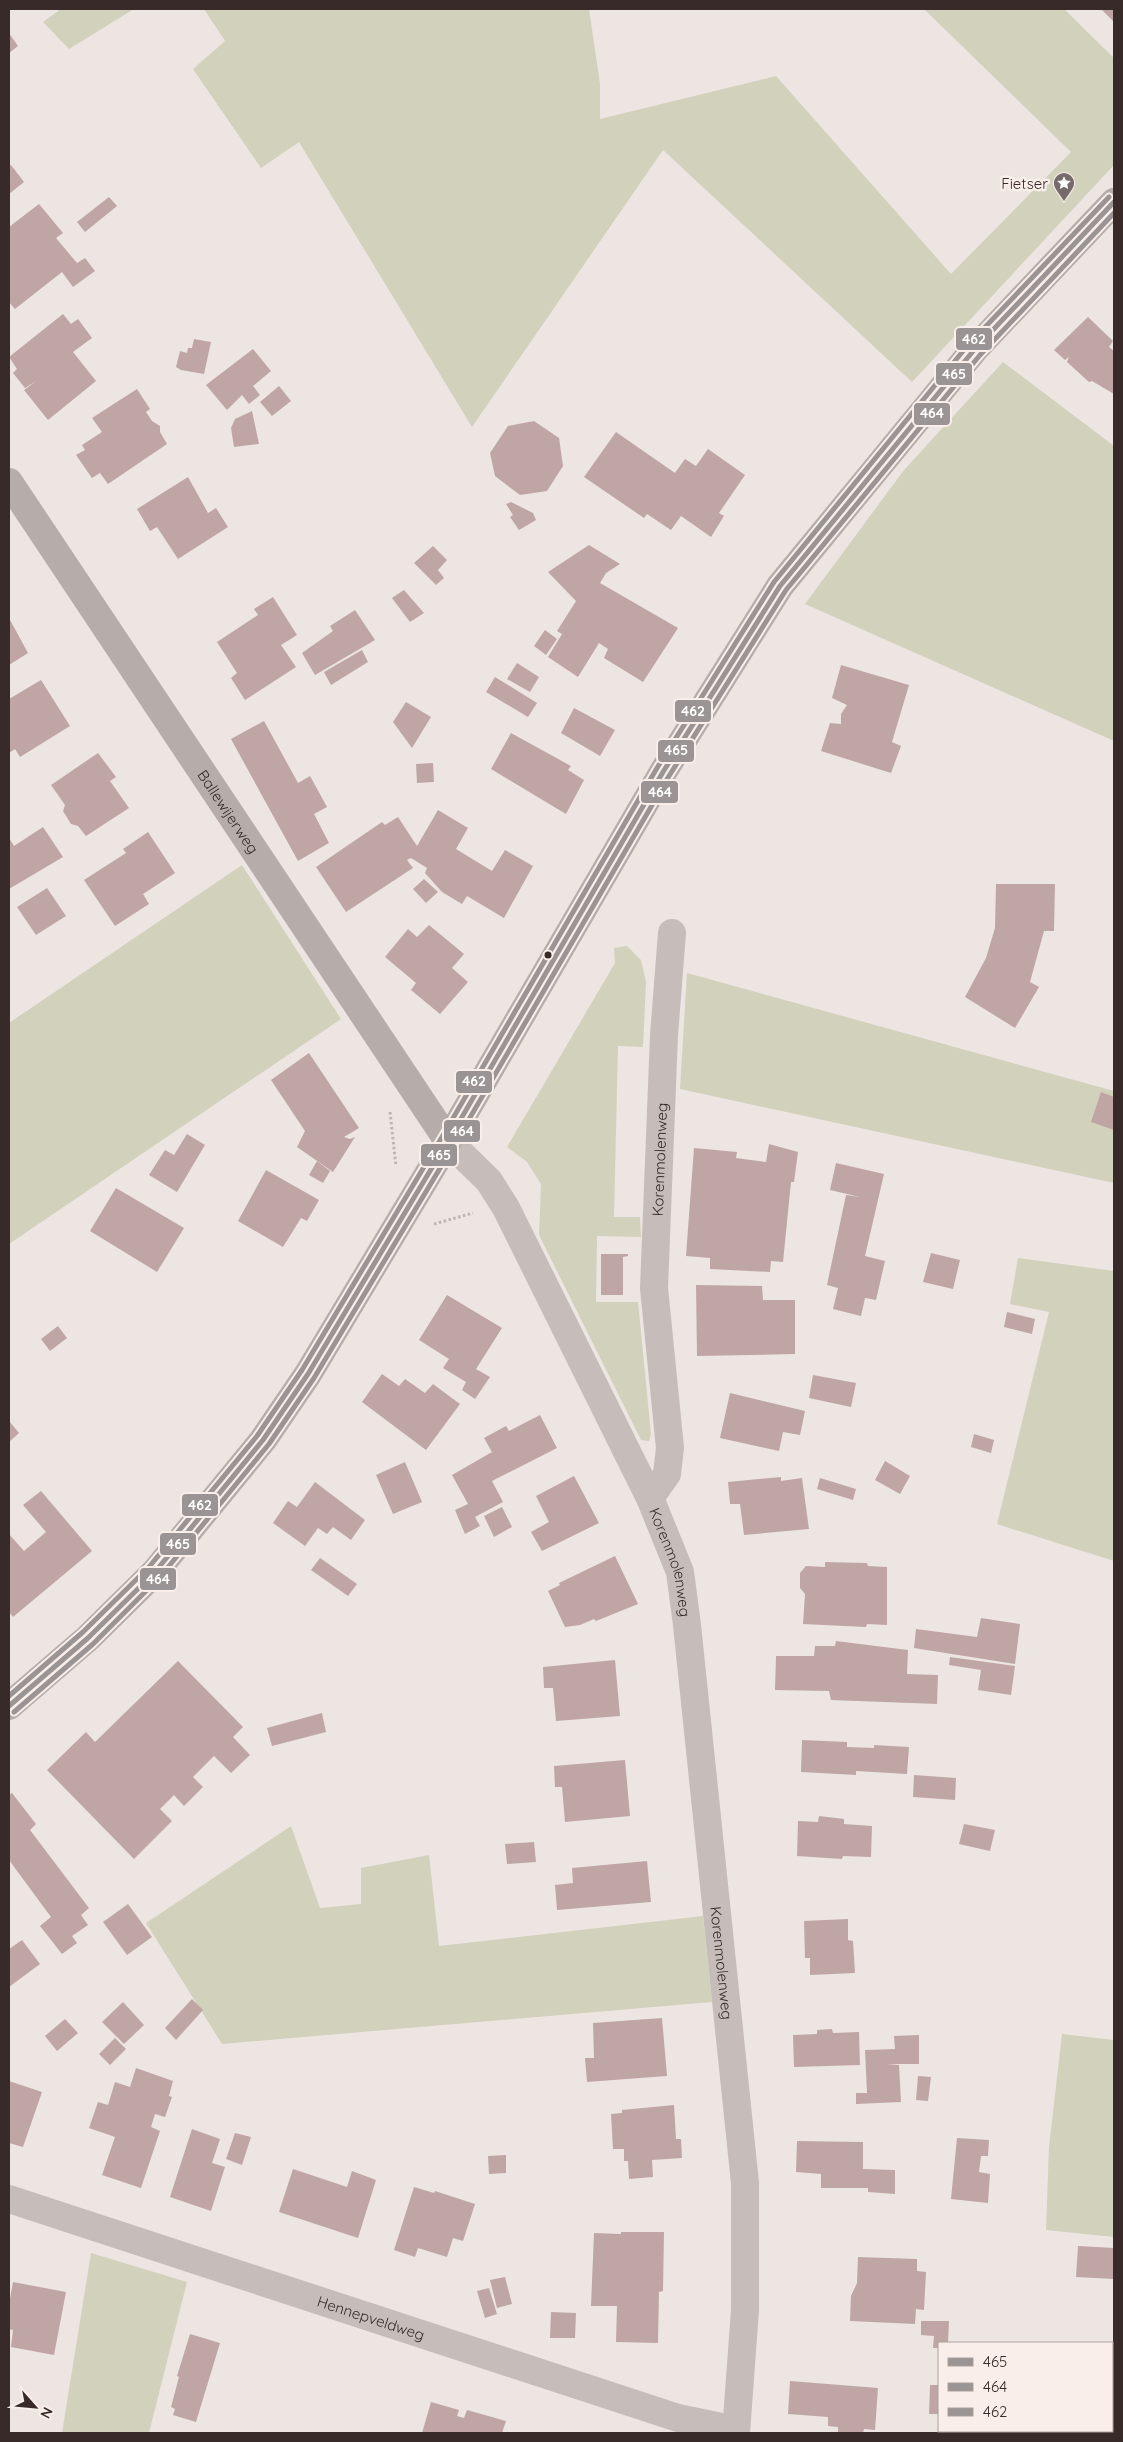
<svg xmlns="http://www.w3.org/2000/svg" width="1123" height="2442" viewBox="0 0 1123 2442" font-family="Quicksand,sans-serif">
	<rect width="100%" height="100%" fill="#ece5e2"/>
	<!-- green -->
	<g fill="#d2d1bc">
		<polygon points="61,9 134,9 69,49 43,22"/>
		<polygon points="204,9 589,9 600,84 600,119 776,76 951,274 1071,152 924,9 1064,9 1114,58 1114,165 912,382 663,150 472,427 299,142 261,168 193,69 225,41"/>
		<polygon points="1003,362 1114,446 1114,741 805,604 904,470"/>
		<polygon points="242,865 341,1019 9,1244 9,1023"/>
		<polygon points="627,946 641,960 646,982 643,1047 618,1046 614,1217 640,1217 641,1237 597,1236 596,1302 638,1302 651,1434 649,1441 641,1440 539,1235 541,1184 527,1162 507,1147 615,963 614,948"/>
		<polygon points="687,973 1114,1091 1114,1183 680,1089"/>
		<polygon points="1018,1258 1114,1271 1114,1561 997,1524 1049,1312 1010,1304"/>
		<polygon points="291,1826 320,1908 361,1904 361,1868 429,1855 439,1946 703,1916 712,2002 222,2044 146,1923"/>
		<polygon points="1062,2034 1114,2040 1114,2237 1046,2230 1049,2147"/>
		<polygon points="91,2253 187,2282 149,2433 62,2433"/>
	</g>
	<!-- building -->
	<g fill="#bfa6a4">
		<polygon points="1101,9 1114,9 1114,22"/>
		<polygon points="9,33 18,46 9,53"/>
		<polygon points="11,165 24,182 9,194 9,166"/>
		<polygon points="109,197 117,206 85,232 77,222"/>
		<polygon points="39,204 63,233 56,238 77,263 85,258 95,271 73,287 62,272 15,309 9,302 9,227"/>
		<polygon points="63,314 71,324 78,319 92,338 73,352 96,381 48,420 24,390 36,381 25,388 13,373 17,369 9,357"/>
		<polygon points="1088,317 1113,341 1109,347 1114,351 1114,394 1092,381 1089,382 1067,362 1069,357 1065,360 1054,350"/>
		<polygon points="194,339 211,342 204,374 181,370 176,367 180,351 187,353 188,348 192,348"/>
		<polygon points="253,349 271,371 253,386 260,395 249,404 242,395 227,410 206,385"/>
		<polygon points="279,386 291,401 272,416 260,402"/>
		<polygon points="137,389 150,409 146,412 152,421 160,426 160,432 167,444 108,484 100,473 92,478 76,455 85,450 82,445 102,432 92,418"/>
		<polygon points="252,411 259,444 234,447 231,428 235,419"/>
		<polygon points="534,421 559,438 563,466 547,491 520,495 495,476 490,453 508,426"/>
		<polygon points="616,432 675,473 685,459 696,466 708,449 745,475 719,513 724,516 711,537 681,516 671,530 647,514 644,518 584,477"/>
		<polygon points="188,477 208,513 216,508 228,527 178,559 157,527 150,531 137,509"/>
		<polygon points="511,502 533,513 536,520 519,530 510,517 513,515 506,504"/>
		<polygon points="589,545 620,564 606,573 600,583 678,628 643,682 604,658 608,649 599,643 578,677 548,657 562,634 557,631 576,601 548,572"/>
		<polygon points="433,546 447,560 438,570 444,578 436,585 414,563"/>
		<polygon points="404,590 424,613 410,622 392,598"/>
		<polygon points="273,597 297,635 281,645 296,667 245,700 231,678 237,673 217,642 258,615 254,609"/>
		<polygon points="355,610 375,640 315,675 302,653 333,631 330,626"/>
		<polygon points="9,618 28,653 9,665"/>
		<polygon points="545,630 557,639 546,655 534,646"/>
		<polygon points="362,650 368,662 331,685 324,672"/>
		<polygon points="517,663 539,677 530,692 507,679"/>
		<polygon points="841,665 909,685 892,742 901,746 891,773 821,751 830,723 841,724 841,714 847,705 832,698"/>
		<polygon points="495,677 537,703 528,717 486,692"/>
		<polygon points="41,680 70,726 20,757 15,749 9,753 9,699"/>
		<polygon points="406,702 431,717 412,748 393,722"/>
		<polygon points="574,708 615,730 600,756 561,733"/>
		<polygon points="264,721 298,783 310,776 327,807 314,814 329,843 298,861 231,739"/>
		<polygon points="511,733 571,766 568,770 584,780 566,814 491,769"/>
		<polygon points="98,753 116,777 110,781 129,808 86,836 78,826 71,824 63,811 65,805 51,785"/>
		<polygon points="433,763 434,782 417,783 416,764"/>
		<polygon points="438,810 468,828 456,849 492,871 505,850 533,866 504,918 467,896 462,904 442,892 425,873 427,868 411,858 407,860 413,868 346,912 316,867 382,822 385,825 398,817 417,846"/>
		<polygon points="43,827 63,857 9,889 9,838 14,846"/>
		<polygon points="148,832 175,873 143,894 149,904 115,926 84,880 126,853 123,849"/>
		<polygon points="424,879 438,892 426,903 413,889"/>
		<polygon points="996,884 1055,884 1054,931 1044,931 1030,982 1039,987 1015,1028 965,997 986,958 995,928"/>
		<polygon points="47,888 66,916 36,935 17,907"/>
		<polygon points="429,925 464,954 452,968 468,982 440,1014 411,990 416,983 385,957 408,929 417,937"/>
		<polygon points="309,1053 359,1128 344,1137 350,1139 355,1137 333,1172 297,1147 305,1131 271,1080"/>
		<polygon points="1101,1092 1114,1097 1114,1130 1091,1122"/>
		<polygon points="187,1134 205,1145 177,1192 149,1175 165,1150 174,1155"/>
		<polygon points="769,1144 798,1152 794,1182 791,1182 783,1262 771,1261 770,1272 710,1269 710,1258 686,1256 694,1148 737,1152 736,1158 766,1162"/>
		<polygon points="317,1161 330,1171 323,1183 309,1175"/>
		<polygon points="836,1163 884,1174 865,1256 885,1261 876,1300 860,1297 865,1298 861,1316 833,1309 838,1288 827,1285 846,1195 860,1197 830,1190"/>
		<polygon points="266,1170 319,1200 307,1221 301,1218 283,1247 238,1221"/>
		<polygon points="116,1188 184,1228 157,1272 90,1231"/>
		<polygon points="931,1253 960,1260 953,1289 923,1282"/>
		<polygon points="601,1254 628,1254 628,1256 623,1257 623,1295 601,1295"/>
		<polygon points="696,1285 762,1286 763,1300 795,1300 795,1354 697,1356"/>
		<polygon points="447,1295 502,1328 476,1369 490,1377 475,1399 462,1390 466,1382 443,1368 449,1359 419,1340"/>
		<polygon points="1007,1312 1035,1319 1032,1334 1004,1327"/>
		<polygon points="58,1326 67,1338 50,1351 41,1339"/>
		<polygon points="382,1374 399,1386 405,1379 425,1393 433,1384 460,1404 426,1450 362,1402"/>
		<polygon points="813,1375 856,1383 851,1407 809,1398"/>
		<polygon points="730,1393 805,1411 800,1435 783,1432 779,1451 720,1438"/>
		<polygon points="540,1415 557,1448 492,1481 503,1502 475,1517 480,1526 465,1534 455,1510 468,1504 452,1475 492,1452 484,1438 506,1426 509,1431"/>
		<polygon points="9,1421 19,1433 9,1442"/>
		<polygon points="974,1434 994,1440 991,1453 971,1447"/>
		<polygon points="885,1461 910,1476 900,1494 875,1480"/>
		<polygon points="405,1462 422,1502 393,1514 376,1475"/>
		<polygon points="574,1476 599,1523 542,1551 531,1532 549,1522 536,1496"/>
		<polygon points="781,1477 781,1481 802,1478 809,1529 744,1535 740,1504 730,1504 728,1482"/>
		<polygon points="820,1478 856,1489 853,1500 817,1489"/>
		<polygon points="315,1482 365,1520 351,1540 333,1527 327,1534 318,1528 305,1546 273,1523 288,1501 297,1507"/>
		<polygon points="41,1491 92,1551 13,1617 9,1612 9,1534 24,1551 46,1532 23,1505"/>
		<polygon points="502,1507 512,1527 494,1537 484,1516"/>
		<polygon points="615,1556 638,1604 596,1621 594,1619 580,1625 565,1627 548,1591 560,1585 559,1583"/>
		<polygon points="320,1558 357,1584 348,1596 311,1570"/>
		<polygon points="825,1562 867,1563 868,1566 887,1567 887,1625 867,1624 866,1627 803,1624 805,1594 800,1588 800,1573 806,1566 825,1567"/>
		<polygon points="981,1618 1020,1624 1015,1664 914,1648 916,1629 977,1637"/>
		<polygon points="836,1641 908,1650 907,1674 938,1675 937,1704 831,1700 829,1691 775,1690 776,1656 814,1656 815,1646 835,1646"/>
		<polygon points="950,1657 1015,1666 1011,1695 978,1690 981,1670 949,1665"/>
		<polygon points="615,1660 620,1716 556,1721 553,1688 544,1688 543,1667"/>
		<polygon points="178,1661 243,1727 233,1737 250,1755 231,1773 214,1756 193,1777 203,1787 184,1806 174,1795 160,1809 172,1821 134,1859 47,1770 86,1732 95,1742"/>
		<polygon points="322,1713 326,1732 272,1746 267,1728"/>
		<polygon points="802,1740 847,1742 847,1747 874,1748 874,1745 909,1747 907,1774 856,1771 856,1775 801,1772"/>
		<polygon points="625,1760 630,1816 565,1822 562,1787 555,1787 554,1766"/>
		<polygon points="914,1775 956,1778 955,1800 913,1797"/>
		<polygon points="12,1793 36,1824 30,1830 89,1908 81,1915 88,1925 72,1936 77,1943 62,1954 40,1926 51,1917 9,1860 9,1795"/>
		<polygon points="819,1816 844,1819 844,1824 872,1826 871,1857 843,1856 842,1859 797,1856 798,1821 818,1822"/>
		<polygon points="964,1824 995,1830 990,1851 959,1844"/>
		<polygon points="534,1842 536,1862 507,1864 505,1844"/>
		<polygon points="647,1861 651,1902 557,1910 555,1885 573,1883 572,1868"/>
		<polygon points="128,1904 152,1937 127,1955 103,1922"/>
		<polygon points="848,1919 848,1940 853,1941 855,1973 810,1975 810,1958 805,1958 804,1921"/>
		<polygon points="22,1940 40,1964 9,1987 9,1949"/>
		<polygon points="192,1999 203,2010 176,2040 165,2028"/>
		<polygon points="123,2002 144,2025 124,2044 102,2022"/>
		<polygon points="662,2018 667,2076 587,2082 585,2058 594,2058 593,2023"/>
		<polygon points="65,2019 78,2033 57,2051 45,2036"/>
		<polygon points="832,2029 833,2033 859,2032 860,2065 794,2067 793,2035 817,2034 817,2030"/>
		<polygon points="919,2035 919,2064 886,2064 899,2065 901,2102 856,2104 856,2093 867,2093 865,2050 895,2049 894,2036"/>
		<polygon points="115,2038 126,2049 110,2065 99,2054"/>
		<polygon points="136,2068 173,2081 169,2096 172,2097 165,2117 155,2114 151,2127 160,2131 141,2188 102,2175 115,2137 89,2128 98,2102 108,2105 115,2082 130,2087"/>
		<polygon points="918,2076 931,2077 928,2101 916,2100"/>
		<polygon points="9,2081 42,2092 23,2147 9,2143"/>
		<polygon points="674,2105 676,2139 681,2139 682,2158 652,2160 653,2177 629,2179 628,2161 624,2161 624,2149 613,2149 611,2114 622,2113 622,2110"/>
		<polygon points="192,2129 220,2139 212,2163 225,2167 211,2211 170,2197"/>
		<polygon points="235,2133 251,2137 242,2165 226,2159"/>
		<polygon points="957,2138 989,2140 988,2156 981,2156 979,2172 990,2174 988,2203 951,2199"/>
		<polygon points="797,2141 863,2142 863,2169 895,2170 895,2194 868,2192 868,2188 821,2188 821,2174 796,2172"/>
		<polygon points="506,2155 506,2173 489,2174 488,2156"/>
		<polygon points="293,2169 347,2187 352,2171 376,2180 358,2238 279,2212"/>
		<polygon points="414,2187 434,2193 435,2191 475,2204 463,2241 453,2238 447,2257 418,2248 415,2257 394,2250"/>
		<polygon points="621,2232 664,2232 663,2291 659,2292 658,2343 616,2342 617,2306 591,2306 594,2233 621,2234"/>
		<polygon points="1078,2246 1114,2248 1114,2279 1076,2277"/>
		<polygon points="858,2257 917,2259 917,2271 926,2272 924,2310 916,2309 915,2324 850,2321 851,2296 857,2283"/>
		<polygon points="505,2277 512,2304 497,2308 490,2280"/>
		<polygon points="13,2282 66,2292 54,2355 11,2347 13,2330 9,2329 9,2304"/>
		<polygon points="489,2288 497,2314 485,2318 477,2291"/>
		<polygon points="551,2312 576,2313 575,2338 550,2338"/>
		<polygon points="921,2321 949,2321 948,2343 939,2343 939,2348 933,2348 934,2336 921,2335"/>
		<polygon points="190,2334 220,2343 196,2422 173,2415 175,2409 171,2407 179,2377 177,2376"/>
		<polygon points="790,2381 878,2388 875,2430 864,2429 863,2433 838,2433 838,2427 828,2426 828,2417 788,2414"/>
		<polygon points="930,2385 939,2385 939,2414 929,2414"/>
		<polygon points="431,2402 459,2410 457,2416 464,2418 467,2410 506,2421 502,2433 422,2433"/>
	</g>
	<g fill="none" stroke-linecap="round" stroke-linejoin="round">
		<!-- path -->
		<g stroke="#beb6b3" stroke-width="3" stroke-dasharray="2.5 2.5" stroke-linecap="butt">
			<polyline points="390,1112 396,1166"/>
			<polyline points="434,1224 473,1213"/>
		</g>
		<!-- street -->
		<g stroke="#c6bdba" stroke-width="28">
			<path id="s1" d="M 448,1141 L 489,1181 L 506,1208 L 650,1498 L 680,1572 L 687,1625 L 745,2183 L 745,2310 L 736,2433"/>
			<path id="s2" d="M 650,1498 L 667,1474 L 670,1448 L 654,1288 L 664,1035 L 672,933"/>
			<path id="s3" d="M 9,2199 L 678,2418 L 736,2430"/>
		</g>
		<!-- secondary -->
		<g stroke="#b6adab" stroke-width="28">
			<path id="s4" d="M 9,482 L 448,1141"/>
			<polyline points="9,1706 88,1638 155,1572 263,1440 308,1374 448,1141 663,772 780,586 974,350 1114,202"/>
		</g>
		<!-- bus-1 casing -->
		<g stroke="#f9eee9" stroke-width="9">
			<polyline id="bus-1" points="9,1706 88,1638 155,1572 263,1440 308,1374 448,1141 663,772 780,586 974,350 1114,202"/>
		</g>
		<!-- bus-2 casing -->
		<g stroke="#f9eee9" stroke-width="9">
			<polyline id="bus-2" points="14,1712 93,1644 160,1577 269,1444 314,1378 454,1145 669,776 786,590 980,355 1114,213"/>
		</g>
		<!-- bus-3 casing -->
		<g stroke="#f9eee9" stroke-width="9">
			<polyline id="bus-3" points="9,1696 83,1632 149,1567 257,1436 302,1370 442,1137 657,768 774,582 968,345 1109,197"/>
		</g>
		<!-- bus-1 -->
		<use href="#bus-1" stroke="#9b9494" stroke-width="5"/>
		<!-- bus-2 -->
		<use href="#bus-2" stroke="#9b9494" stroke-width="5"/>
		<!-- bus-3 -->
		<use href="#bus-3" stroke="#9b9494" stroke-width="5"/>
	</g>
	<!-- icons -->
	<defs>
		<g id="sight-pin" transform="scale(1.125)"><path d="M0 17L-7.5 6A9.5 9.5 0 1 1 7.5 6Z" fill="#766b6a" stroke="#f9eee9"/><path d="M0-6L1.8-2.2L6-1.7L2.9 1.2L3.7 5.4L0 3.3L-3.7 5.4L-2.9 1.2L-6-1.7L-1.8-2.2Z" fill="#fff"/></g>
	</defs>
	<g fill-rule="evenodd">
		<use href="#sight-pin" x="1064" y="183"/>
	</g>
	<!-- markers -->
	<circle fill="#372a29" stroke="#f9eee9" stroke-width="2" cx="548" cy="955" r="4.5"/>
	<g text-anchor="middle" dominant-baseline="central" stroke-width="5" stroke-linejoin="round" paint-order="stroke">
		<!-- poi labels -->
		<g font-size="15" fill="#372a29" stroke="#f9eee9" text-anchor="end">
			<text x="1048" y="183">Fietser</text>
		</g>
		<!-- street labels -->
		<g font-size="15" fill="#372a29" stroke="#f9eee9">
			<text stroke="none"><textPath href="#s4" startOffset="396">Ballewijerweg</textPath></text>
			<text stroke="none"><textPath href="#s2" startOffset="345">Korenmolenweg</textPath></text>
			<text stroke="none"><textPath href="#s1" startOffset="481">Korenmolenweg</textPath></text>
			<text stroke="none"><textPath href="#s1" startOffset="886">Korenmolenweg</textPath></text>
			<text stroke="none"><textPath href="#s3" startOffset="381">Hennepveldweg</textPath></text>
		</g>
	</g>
	<g stroke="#f9eee9" stroke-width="2">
		<rect x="955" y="327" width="38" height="24" rx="5" fill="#9b9494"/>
		<rect x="935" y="362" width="38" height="24" rx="5" fill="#9b9494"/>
		<rect x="913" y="402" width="38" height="24" rx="5" fill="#9b9494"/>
		<rect x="674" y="699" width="38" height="24" rx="5" fill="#9b9494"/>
		<rect x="657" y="739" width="38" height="24" rx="5" fill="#9b9494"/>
		<rect x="640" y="780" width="39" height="24" rx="5" fill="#9b9494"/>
		<rect x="455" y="1070" width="38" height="24" rx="5" fill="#9b9494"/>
		<rect x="443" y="1119" width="38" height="24" rx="5" fill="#9b9494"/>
		<rect x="420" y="1143" width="38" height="24" rx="5" fill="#9b9494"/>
		<rect x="181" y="1493" width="38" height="24" rx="5" fill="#9b9494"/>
		<rect x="159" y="1532" width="38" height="24" rx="5" fill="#9b9494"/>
		<rect x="139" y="1567" width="38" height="24" rx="5" fill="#9b9494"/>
	</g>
	<g font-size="14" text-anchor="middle" font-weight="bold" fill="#fff">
		<text x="974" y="344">462</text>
		<text x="954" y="379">465</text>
		<text x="932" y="418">464</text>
		<text x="693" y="716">462</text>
		<text x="676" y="755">465</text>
		<text x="660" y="797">464</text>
		<text x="474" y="1086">462</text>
		<text x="462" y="1136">464</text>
		<text x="439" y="1160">465</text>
		<text x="200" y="1510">462</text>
		<text x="178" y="1549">465</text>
		<text x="158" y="1584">464</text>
	</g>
	<!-- border -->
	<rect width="1123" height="2442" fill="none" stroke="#372a29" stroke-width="20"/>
	<!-- legend -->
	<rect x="938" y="2342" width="175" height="90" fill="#f9eee9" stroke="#aba09c"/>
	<rect x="948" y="2358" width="25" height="8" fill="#9b9494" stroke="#aba09c"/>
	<text x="983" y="2367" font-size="15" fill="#372a29">465</text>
	<rect x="948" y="2383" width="25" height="8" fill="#9b9494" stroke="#aba09c"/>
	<text x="983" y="2392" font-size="15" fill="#372a29">464</text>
	<rect x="948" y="2408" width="25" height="8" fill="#9b9494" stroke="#aba09c"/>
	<text x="983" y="2417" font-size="15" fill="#372a29">462</text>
	<!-- north arrow -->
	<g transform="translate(35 2407) rotate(117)" stroke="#f9eee9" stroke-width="4" paint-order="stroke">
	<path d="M0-4L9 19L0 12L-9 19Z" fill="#372a29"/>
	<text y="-8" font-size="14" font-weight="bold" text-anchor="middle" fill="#372a29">N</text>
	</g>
</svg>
